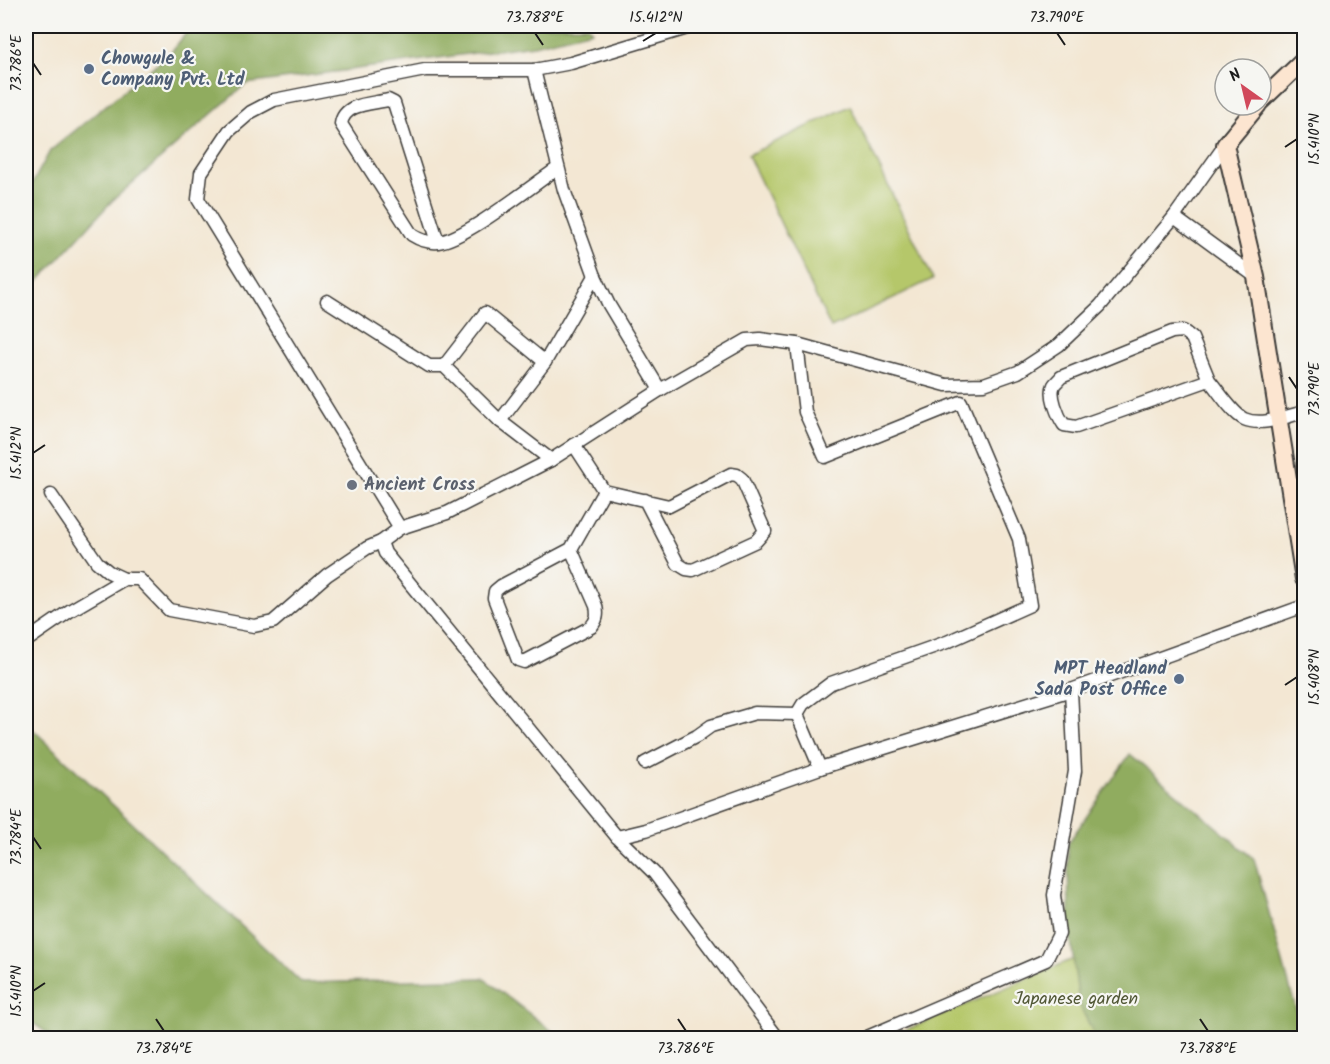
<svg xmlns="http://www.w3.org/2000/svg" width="1330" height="1064" viewBox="0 0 1330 1064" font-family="Kalam,sans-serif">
	<rect width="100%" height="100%" fill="#f6f6f2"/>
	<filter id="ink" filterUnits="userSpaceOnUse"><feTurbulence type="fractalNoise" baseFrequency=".0167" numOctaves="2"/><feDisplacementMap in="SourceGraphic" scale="12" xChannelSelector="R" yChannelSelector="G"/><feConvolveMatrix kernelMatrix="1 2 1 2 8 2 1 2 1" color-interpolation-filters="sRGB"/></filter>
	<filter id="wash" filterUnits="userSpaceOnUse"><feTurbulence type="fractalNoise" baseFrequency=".008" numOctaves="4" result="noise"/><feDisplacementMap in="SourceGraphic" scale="24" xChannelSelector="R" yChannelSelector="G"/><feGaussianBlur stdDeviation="1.35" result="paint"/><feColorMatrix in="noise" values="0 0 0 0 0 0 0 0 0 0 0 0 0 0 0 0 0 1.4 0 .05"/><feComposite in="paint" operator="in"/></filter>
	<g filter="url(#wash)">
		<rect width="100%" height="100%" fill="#f3e7d3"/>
		<!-- green -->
		<g fill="#b5c76a" stroke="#687243" stroke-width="1.5">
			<polygon points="850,106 933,279 831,328 748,155"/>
			<polygon points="1090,952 1156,1038 887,1038"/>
		</g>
		<!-- forest -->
		<g fill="#90ac5e" stroke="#56643d" stroke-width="1.5">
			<polygon points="192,26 589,26 592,31 534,45 246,84 112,201 33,287 26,308 26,195 50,151 170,53"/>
			<polygon points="26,723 302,983 483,978 561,1038 54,1038 26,1018"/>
			<polygon points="1130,754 1254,859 1304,1038 1096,1038 1079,1004 1069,925 1068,843"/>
		</g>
	</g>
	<g filter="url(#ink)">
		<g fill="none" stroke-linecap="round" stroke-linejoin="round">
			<!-- street casing -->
			<g stroke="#3c3a37" stroke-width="15">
				<g id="street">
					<polyline points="534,70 564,190 595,276"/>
					<polyline points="1174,217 1256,277"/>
					<path d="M 438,242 L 394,103 L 388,100 C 371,104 344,103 341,124 L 412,235 C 420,240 428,243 438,242 C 464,240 534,184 558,168"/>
					<polyline points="327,301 429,366 444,366 500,421 551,460"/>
					<polyline points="797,344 805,412 825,457 961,402 1019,539 1030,605 947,642 831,683 803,704 797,714"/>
					<polyline points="444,366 485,313 545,362"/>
					<path d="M 1209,380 L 1192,338 L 1183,331 L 1172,332 L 1061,377 C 1060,379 1055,383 1054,385 C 1049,395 1058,416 1064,425 L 1076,427 L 1209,380 C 1218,390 1232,413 1244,419 C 1262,427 1287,416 1304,412"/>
					<polyline points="500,421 545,362 595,276 609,305 660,390"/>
					<polyline points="574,445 604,491 669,506 731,474 737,475 742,479 765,531 756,541 693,570 686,569 678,564 645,500"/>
					<polyline points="51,495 97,562 109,572 124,579"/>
					<polyline points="400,528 198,199 201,173 229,131 251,112 274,100 425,70 534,70 571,63 694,26"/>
					<polyline points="381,542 385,553 617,837 654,873 778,1038"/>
					<path d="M 571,549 L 596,606 C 598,615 597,620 591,627 L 524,662 L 518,660 L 494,598 L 495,591 L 501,586 L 571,549 L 604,491"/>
					<polyline points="26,641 71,610 124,579 139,579 169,610 254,626 273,622 327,575 367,548 381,542 400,528 447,513 551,460 660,390 747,340 760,339 797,344 946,385 984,384 1018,372 1059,345 1100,306 1174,217 1225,145"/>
					<polyline points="797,714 820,768"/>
					<polyline points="645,763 697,736 711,726 755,713 797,714"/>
					<polyline points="617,837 646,830 820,768 1071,690 1304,606"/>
					<polyline points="865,1038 1046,960 1059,934 1054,895 1075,771 1071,690"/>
				</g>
			</g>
			<!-- secondary casing -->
			<g stroke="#3c3a37" stroke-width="20">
				<g id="secondary">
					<polyline points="1261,101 1304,60"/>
					<polyline points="1258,105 1225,145 1256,277 1304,579"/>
				</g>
			</g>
			<!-- street -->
			<use href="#street" stroke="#fff" stroke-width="12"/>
			<!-- secondary -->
			<use href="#secondary" stroke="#fce5d0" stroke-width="16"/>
		</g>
	</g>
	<!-- ticks -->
	<path fill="none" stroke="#1c1c1c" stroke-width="2" d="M 535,33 L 543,45M 1057,33 L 1065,45M 643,41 L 656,33M 33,63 L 41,75M 1285,147 L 1297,139M 1289,377 L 1297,389M 33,453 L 45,445M 1285,685 L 1297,677M 33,837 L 41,849M 33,991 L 45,983M 156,1019 L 164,1031M 678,1019 L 686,1031M 1200,1019 L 1208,1031"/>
	<!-- markers -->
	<g fill="#5c6f8a" stroke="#f6f6f2" stroke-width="2">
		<circle cx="89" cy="69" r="6"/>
		<circle cx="1179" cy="679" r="6"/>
	</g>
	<circle fill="#6b7280" stroke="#f6f6f2" stroke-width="2" cx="352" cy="485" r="6"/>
	<g text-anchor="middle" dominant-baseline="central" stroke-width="4.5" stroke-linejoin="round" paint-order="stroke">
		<!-- service labels -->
		<g font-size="18" font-weight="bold" fill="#4e5e75" stroke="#f6f6f2" text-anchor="start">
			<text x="101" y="59">Chowgule &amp;<tspan x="101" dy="21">Company Pvt. Ltd</tspan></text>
			<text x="1167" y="669" text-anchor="end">MPT Headland<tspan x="1167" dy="21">Sada Post Office</tspan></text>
		</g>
		<!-- worship labels -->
		<g font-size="18" font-weight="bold" fill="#5b616d" stroke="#f6f6f2" text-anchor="start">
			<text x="364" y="485">Ancient Cross</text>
		</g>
		<!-- park labels -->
		<g font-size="18" fill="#525837" stroke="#f6f6f2">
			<text x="1076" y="999">Japanese garden</text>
		</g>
	</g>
	<!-- margin -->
	<rect width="1330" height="1064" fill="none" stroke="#f6f6f2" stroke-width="66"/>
	<!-- north arrow -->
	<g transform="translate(1243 87) rotate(326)"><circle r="28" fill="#f6f6f2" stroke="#9f9f9c" stroke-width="1.5"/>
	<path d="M0-4.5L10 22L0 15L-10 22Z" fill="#d1495b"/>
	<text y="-9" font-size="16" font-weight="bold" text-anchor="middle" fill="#1c1c1c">N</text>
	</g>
	<rect x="33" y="33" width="1264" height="998" fill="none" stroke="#1c1c1c" stroke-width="2"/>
	<g font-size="15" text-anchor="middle" fill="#1c1c1c">
		<text x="535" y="22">73.788°E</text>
		<text x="656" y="22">15.412°N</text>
		<text x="1057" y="22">73.790°E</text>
		<text transform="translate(16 63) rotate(-90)" y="5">73.786°E</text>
		<text transform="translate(1314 139) rotate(-90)" y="5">15.410°N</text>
		<text transform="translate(1314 389) rotate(-90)" y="5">73.790°E</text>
		<text transform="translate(16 453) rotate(-90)" y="5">15.412°N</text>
		<text transform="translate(1314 677) rotate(-90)" y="5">15.408°N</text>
		<text transform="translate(16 837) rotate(-90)" y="5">73.784°E</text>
		<text transform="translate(16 991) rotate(-90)" y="5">15.410°N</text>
		<text x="164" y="1053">73.784°E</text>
		<text x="686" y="1053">73.786°E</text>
		<text x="1208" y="1053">73.788°E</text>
	</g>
</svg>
